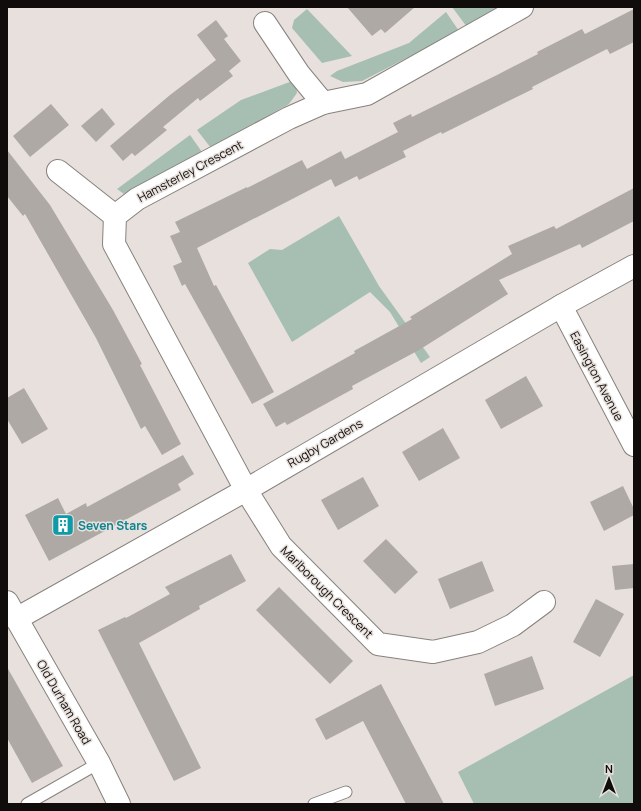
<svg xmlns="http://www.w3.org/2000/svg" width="641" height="811" viewBox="0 0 641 811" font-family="Manrope,sans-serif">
	<rect width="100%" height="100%" fill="#e7e0dc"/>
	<!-- green -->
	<g fill="#a7bfb3">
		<polygon points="452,7 505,7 467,27"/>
		<polygon points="307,9 352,56 322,63 292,28 294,20"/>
		<polygon points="446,12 459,31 362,81 343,82 330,76 337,71 409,43"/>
		<polygon points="295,80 297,93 289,104 211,148 197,130 241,100"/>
		<polygon points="190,135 202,152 124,194 117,189"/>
		<polygon points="339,216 379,286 430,357 421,363 390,312 370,292 292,342 248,263 270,249 282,250"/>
		<polygon points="634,675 634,804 474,804 458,772"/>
	</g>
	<!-- building -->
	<g fill="#afa9a5">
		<polygon points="347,7 415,7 385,33 381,29 372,36"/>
		<polygon points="634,9 634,42 610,54 607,49 532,87 533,89 442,134 441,132 403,151 406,157 359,180 357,176 335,187 331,179 197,248 214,286 216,285 274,392 252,404 185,284 182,286 173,266 182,262 170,236 180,232 175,222 247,187 247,188 302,160 307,169 341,151 345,159 398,132 393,123 411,114 412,117 497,75 538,54 537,52 582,29 585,34"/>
		<polygon points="216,20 228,36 224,39 241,61 229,71 233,76 200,101 198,98 163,127 167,130 135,156 132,153 123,161 110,146 170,95 216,60 197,35"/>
		<polygon points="51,104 69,125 30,157 13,136"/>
		<polygon points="102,108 115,124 96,142 81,126"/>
		<polygon points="7,150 50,205 113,310 142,364 140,365 181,444 162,455 145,426 141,429 96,338 25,214 23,216 7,196"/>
		<polygon points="634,188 634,221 582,248 580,244 499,280 508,294 419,350 352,386 353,389 287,425 285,422 276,427 263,404 355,353 354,351 412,319 410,317 512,254 508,246 554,226 556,229"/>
		<polygon points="526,376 543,406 501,429 485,400"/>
		<polygon points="24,388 48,429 22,444 7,419 7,398"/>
		<polygon points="443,428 460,458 419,481 402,452"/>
		<polygon points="183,455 194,474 178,484 181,490 49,561 25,515 58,498 66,514 86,503 87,507"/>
		<polygon points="363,477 379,506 338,530 321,500"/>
		<polygon points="623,486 634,509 634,515 604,531 590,502"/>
		<polygon points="386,539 418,572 395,594 363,561"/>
		<polygon points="231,554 246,581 199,606 200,609 139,643 201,768 174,781 98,630 125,617 126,618 170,594 165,587"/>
		<polygon points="482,561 494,591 450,609 438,579"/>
		<polygon points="634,564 634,588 615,590 612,566"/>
		<polygon points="279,587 353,661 330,684 256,610"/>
		<polygon points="596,599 624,614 600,657 573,642"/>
		<polygon points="532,656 544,689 495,706 484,674"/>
		<polygon points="7,667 63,766 32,783 7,738"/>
		<polygon points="381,684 444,804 406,804 363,721 326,740 315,719"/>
	</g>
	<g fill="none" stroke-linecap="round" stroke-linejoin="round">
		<!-- lane casing -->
		<g stroke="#88827e" stroke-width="13">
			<g id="lane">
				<polyline points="27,804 99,763"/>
				<polyline points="314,804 346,792"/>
			</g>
		</g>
		<!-- street casing -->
		<g stroke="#88827e" stroke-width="24">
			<g id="street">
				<polyline points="522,7 367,94 323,103 289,118 137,199 115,216 114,244 246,490 281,546 378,644 433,652 478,642 513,625 544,602"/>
				<polyline points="265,23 299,74 323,103"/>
				<polyline points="58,171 115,216"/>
				<polyline points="561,306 634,445"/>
				<polyline points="16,619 246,490 561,306 634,266"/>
			</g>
		</g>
		<!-- secondary casing -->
		<g stroke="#88827e" stroke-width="24">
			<polyline id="secondary" points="7,602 99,763 119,804"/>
		</g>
		<!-- lane -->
		<use href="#lane" stroke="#fff" stroke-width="11"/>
		<!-- street -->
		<use href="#street" stroke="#fff" stroke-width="22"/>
		<!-- secondary -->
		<use href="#secondary" stroke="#fff" stroke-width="22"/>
	</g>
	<!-- icons -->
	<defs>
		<g id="building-square" transform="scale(1.15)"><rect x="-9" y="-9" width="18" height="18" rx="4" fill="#0f9aa8" stroke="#e7e0dc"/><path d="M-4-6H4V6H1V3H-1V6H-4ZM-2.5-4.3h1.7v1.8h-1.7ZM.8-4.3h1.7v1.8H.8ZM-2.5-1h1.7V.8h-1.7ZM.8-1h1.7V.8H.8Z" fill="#fff"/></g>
	</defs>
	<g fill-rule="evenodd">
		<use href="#building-square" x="63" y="525"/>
	</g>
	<g text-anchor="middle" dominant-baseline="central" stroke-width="3" stroke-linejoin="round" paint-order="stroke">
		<!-- street labels -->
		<g font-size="12" fill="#0f0c0b" stroke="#e7e0dc">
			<text transform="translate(190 171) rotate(-28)">Hamsterley Crescent</text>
			<text transform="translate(597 376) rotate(62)">Easington Avenue</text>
			<text transform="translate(325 443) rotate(-30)">Rugby Gardens</text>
			<text transform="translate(327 592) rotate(45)">Marlborough Crescent</text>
			<text transform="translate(64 702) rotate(60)">Old Durham Road</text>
		</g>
		<!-- culture labels -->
		<g font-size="12" font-weight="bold" fill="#0d838f" stroke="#e7e0dc" text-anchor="start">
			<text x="78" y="525">Seven Stars</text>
		</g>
	</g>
	<!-- border -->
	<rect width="641" height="811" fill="none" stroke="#0f0c0b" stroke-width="16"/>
	<!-- north arrow -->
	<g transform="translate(609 779)" stroke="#e7e0dc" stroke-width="3" paint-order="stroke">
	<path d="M0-3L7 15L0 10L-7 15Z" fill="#0f0c0b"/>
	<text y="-6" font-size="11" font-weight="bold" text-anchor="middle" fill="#0f0c0b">N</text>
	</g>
</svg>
